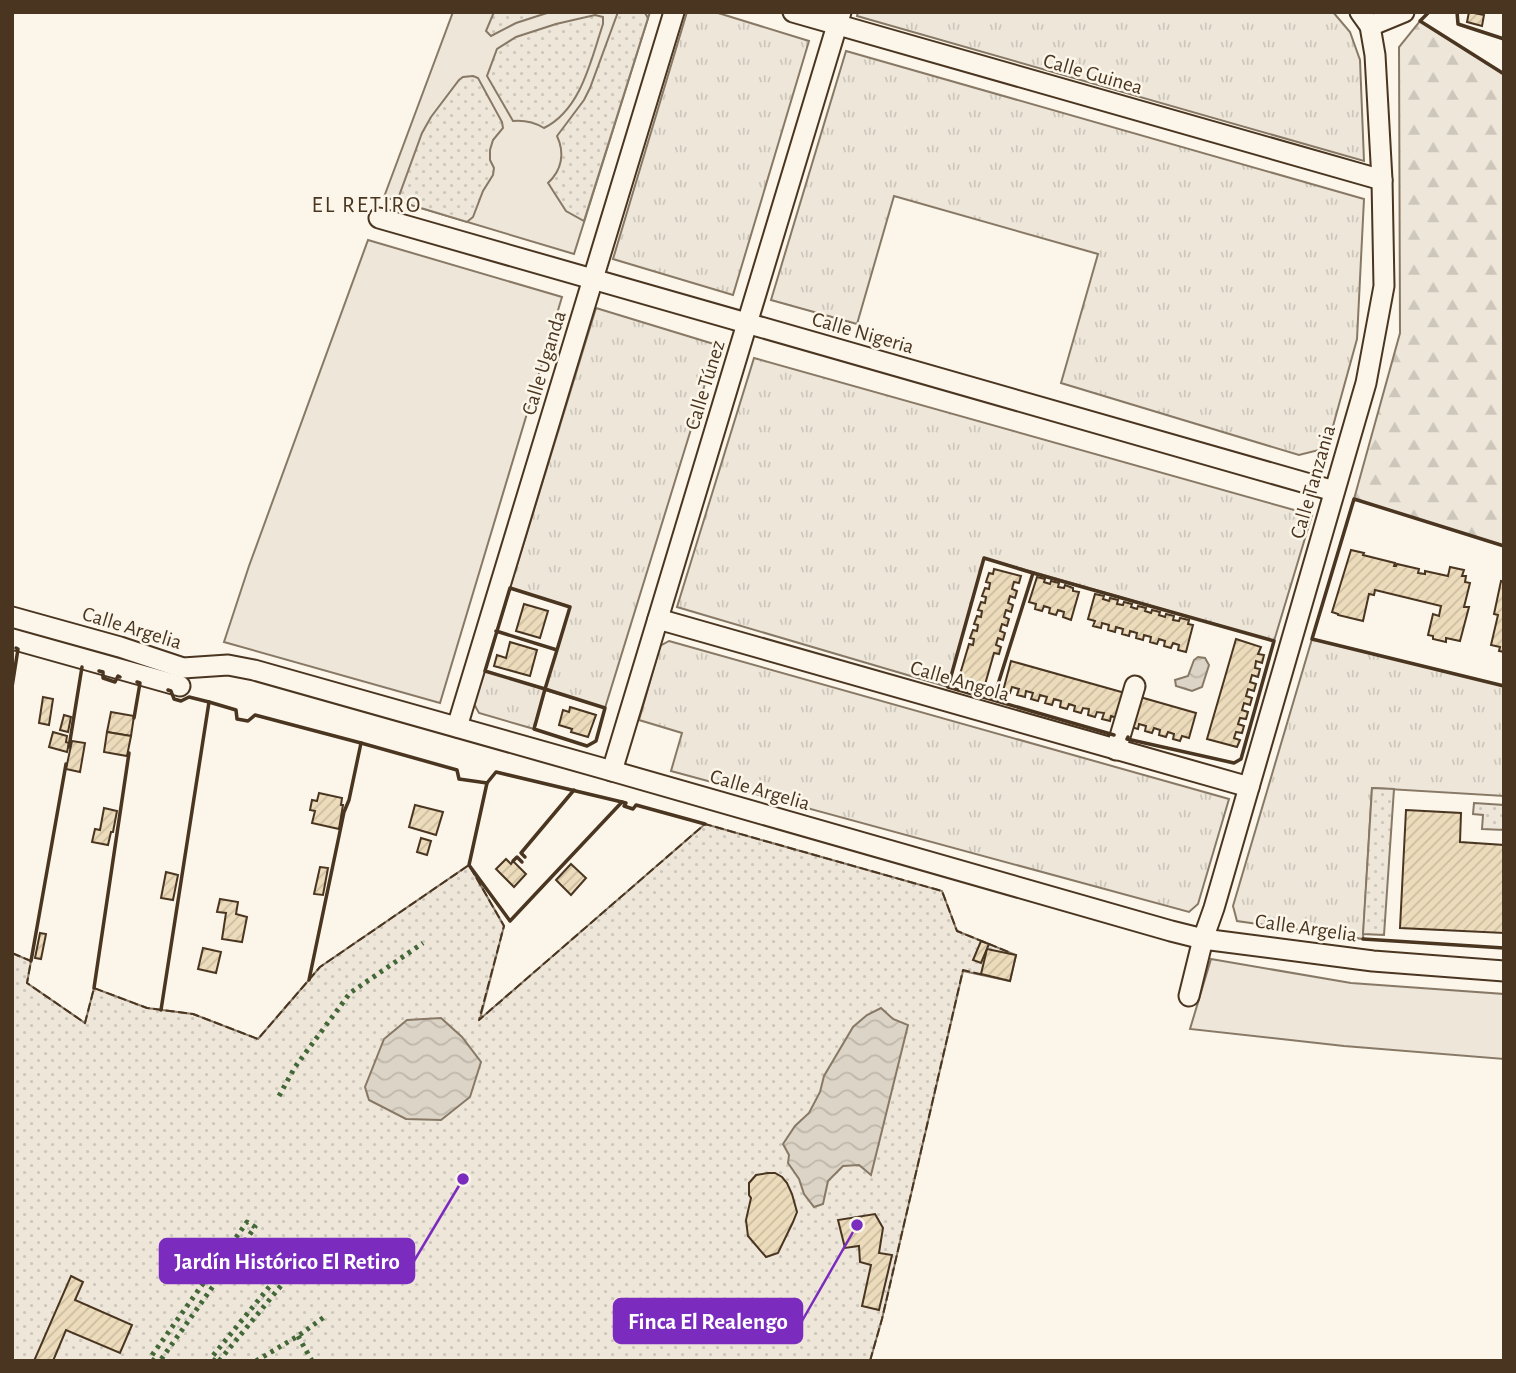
<svg xmlns="http://www.w3.org/2000/svg" width="1516" height="1373" viewBox="0 0 1516 1373" font-family="'Alegreya Sans',sans-serif">
	<defs>
		<pattern id="grass-tufts" width="24" height="20" patternUnits="userSpaceOnUse" patternTransform="scale(1.75)"><rect width="24" height="20" fill="#ede6d9"/><path d="M3 7l-1-3M5 7V3M7 7l1-3M15 17l-1-3M17 17v-4M19 17l1-3" fill="none" stroke="#cdc6ba"/></pattern>
		<pattern id="forest-firs" width="22" height="20" patternUnits="userSpaceOnUse" patternTransform="scale(1.75)"><rect width="22" height="20" fill="#ede6d9"/><path d="M5 1l3.5 6h-7zM16 11l3.5 6h-7z" fill="#cdc6ba"/></pattern>
		<pattern id="garden-dots" width="8" height="8" patternUnits="userSpaceOnUse" patternTransform="scale(1.75)"><rect width="8" height="8" fill="#ede6d9"/><path d="M2 2h.1M6 6h.1" fill="none" stroke="#cdc6ba" stroke-width="1.8" stroke-linecap="round"/></pattern>
		<pattern id="water-waves" width="16" height="10" patternUnits="userSpaceOnUse" patternTransform="scale(1.75)"><rect width="16" height="10" fill="#dcd4c6"/><path d="M0 5q4-4 8 0t8 0" fill="none" stroke="#beb7aa"/></pattern>
		<pattern id="building-hatch" width="6" height="6" patternUnits="userSpaceOnUse" patternTransform="scale(1.75)"><rect width="6" height="6" fill="#ecdcbc"/><path d="M-1 1l2-2M0 6l6-6M5 7l2-2" fill="none" stroke="#ccbda1"/></pattern>
	</defs>
	<rect width="100%" height="100%" fill="#fbf6e9"/>
	<!-- grass -->
	<g fill="url(#grass-tufts)" stroke="#887966" stroke-width="2">
		<polygon points="687,12 715,12 809,41 733,295 613,259"/>
		<polygon points="858,12 1333,12 1350,32 1360,60 1364,161 857,16"/>
		<polygon points="846,51 1364,199 1357,339 1327,448 1299,455 1061,383 1098,254 894,196 857,324 771,300"/>
		<polygon points="596,308 717,345 605,708 545,690 534,729 479,713 474,704 485,671 545,689 570,607 510,588"/>
		<polygon points="754,358 1312,515 1274,641 984,558 948,687 677,607"/>
		<polygon points="1312,639 1504,686 1504,796 1372,788 1363,939 1237,921 1233,906"/>
		<polygon points="669,641 1229,799 1198,904 1189,912 671,771 682,733 639,720 660,646"/>
	</g>
	<!-- forest -->
	<polygon fill="url(#forest-firs)" stroke="#887966" stroke-width="2" points="1420,21 1504,74 1504,546 1354,499 1400,333 1399,47"/>
	<!-- park -->
	<g fill="#ede6d9" stroke="#887966" stroke-width="2">
		<polygon points="453,12 650,12 574,254 384,197"/>
		<polygon points="368,240 562,297 440,703 224,642 249,566"/>
		<polygon points="1211,959 1351,983 1504,994 1504,1059 1344,1046 1190,1029"/>
	</g>
	<!-- garden -->
	<g fill="url(#garden-dots)" stroke="#887966" stroke-width="2">
		<polygon points="494,12 550,12 516,23 491,36 486,31"/>
		<path d="M 618,12 L 645,13 L 648,18 L 584,221 L 566,211 L 548,183 C 562,170 565,153 557,136 L 584,100 L 590,88 Z"/>
		<path d="M 595,15 L 603,17 L 603,24 C 591,60 581,110 544,128 C 534,122 525,120 513,121 L 487,76 L 497,49 L 516,37 L 556,24 Z"/>
		<polygon points="473,76 478,78 502,122 503,128 493,140 490,150 490,160 494,168 493,175 483,191 473,217 467,222 401,202 399,196 422,133 431,117 459,80 463,77"/>
		<polygon points="1372,788 1394,789 1384,935 1363,934"/>
		<polygon points="1474,803 1504,805 1504,830 1482,829 1483,815 1473,814"/>
		<polygon points="705,824 942,891 957,931 1016,955 1010,981 963,971 882,1319 870,1361 12,1361 12,953 31,961 27,983 85,1023 94,988 147,1008 193,1014 258,1039 320,967 469,865 504,926 480,1019"/>
	</g>
	<!-- water -->
	<g fill="url(#water-waves)" stroke="#887966" stroke-width="2">
		<polygon points="1198,657 1205,658 1209,665 1202,687 1192,691 1176,686 1175,680 1188,676 1194,660"/>
		<polygon points="881,1008 893,1019 908,1025 871,1175 859,1165 843,1166 828,1181 823,1204 814,1207 804,1194 799,1179 788,1163 789,1155 783,1144 795,1126 809,1113 820,1092 824,1076 853,1027 867,1015"/>
		<polygon points="441,1018 462,1037 481,1062 470,1097 441,1120 406,1119 369,1100 365,1087 384,1039 407,1020"/>
	</g>
	<!-- building -->
	<g fill="url(#building-hatch)" stroke="#4a3520" stroke-width="2">
		<polygon points="1469,12 1484,15 1482,26 1467,22"/>
		<polygon points="1351,550 1364,553 1363,555 1395,563 1394,566 1396,566 1397,564 1419,569 1418,573 1425,574 1425,571 1448,576 1450,567 1464,570 1462,576 1466,576 1465,582 1470,583 1464,607 1469,607 1460,641 1446,638 1446,642 1433,639 1433,636 1428,635 1433,614 1439,616 1441,606 1375,590 1374,595 1369,594 1363,621 1338,615 1338,614 1332,612"/>
		<polygon points="994,569 1021,576 1019,583 1014,582 1012,589 1017,591 1015,598 1010,596 1008,603 1013,605 1011,612 1006,610 1004,617 1009,619 1007,626 1002,624 1000,631 1005,633 1003,640 998,638 996,645 1001,647 999,654 994,653 984,688 958,681 969,644 973,645 974,639 970,638 973,630 977,631 978,625 974,624 977,616 981,617 982,611 978,610 981,602 985,603 986,597 982,596 985,588 989,589 990,583 986,582 989,573 993,574"/>
		<polygon points="1037,577 1045,579 1044,582 1050,584 1051,581 1059,583 1058,587 1064,588 1065,585 1073,588 1073,591 1079,592 1071,620 1063,617 1064,612 1058,610 1056,615 1049,613 1050,608 1044,606 1042,611 1035,609 1036,604 1029,602"/>
		<polygon points="1501,581 1504,582 1504,652 1499,651 1500,647 1491,645 1498,615 1494,614"/>
		<polygon points="1095,594 1104,596 1103,599 1109,601 1110,598 1118,600 1117,604 1123,605 1124,602 1132,604 1131,607 1137,609 1138,606 1146,608 1145,611 1151,613 1152,610 1160,612 1159,615 1165,617 1166,614 1174,616 1173,620 1179,621 1180,618 1189,620 1188,624 1193,625 1186,652 1178,650 1179,645 1173,643 1171,648 1164,646 1165,641 1159,639 1157,644 1150,642 1151,637 1144,635 1143,640 1136,638 1137,633 1130,631 1129,636 1122,634 1123,629 1116,627 1115,632 1108,630 1109,625 1102,623 1101,628 1093,626 1095,621 1088,619"/>
		<polygon points="524,604 548,611 540,638 516,631"/>
		<polygon points="1236,639 1261,647 1258,654 1264,655 1262,663 1256,661 1255,668 1260,669 1258,677 1252,675 1250,682 1256,684 1254,691 1248,689 1246,696 1252,698 1250,705 1244,703 1242,710 1248,712 1246,719 1240,718 1238,724 1244,726 1242,733 1236,732 1234,738 1240,740 1237,747 1207,739"/>
		<polygon points="510,642 537,650 530,676 494,666 497,655 506,658"/>
		<polygon points="1011,661 1125,693 1118,718 1111,716 1110,721 1102,719 1104,713 1097,712 1095,717 1088,715 1089,709 1083,708 1081,713 1074,711 1075,706 1069,704 1067,709 1060,707 1061,701 1054,699 1052,705 1045,703 1047,697 1040,695 1038,701 1031,699 1033,693 1026,691 1025,697 1017,695 1019,689 1012,687 1010,693 1003,691"/>
		<polygon points="43,697 53,699 49,725 39,723"/>
		<polygon points="1140,697 1196,713 1189,738 1182,736 1180,741 1173,739 1174,734 1168,732 1166,737 1159,735 1160,730 1154,728 1152,733 1145,731 1146,726 1139,724 1138,729 1131,727"/>
		<polygon points="570,707 596,715 588,737 571,732 572,729 559,725 563,710 569,712"/>
		<polygon points="111,712 134,716 131,736 107,732"/>
		<polygon points="64,715 71,717 68,732 60,730"/>
		<polygon points="53,732 67,736 66,742 69,743 67,752 49,747"/>
		<polygon points="107,732 131,736 127,756 104,752"/>
		<polygon points="72,741 85,743 80,772 66,769"/>
		<polygon points="319,793 342,798 341,805 343,805 339,829 312,823 315,811 310,810 312,800 317,801"/>
		<polygon points="415,805 443,812 436,835 409,827"/>
		<polygon points="104,808 117,811 113,832 111,832 108,845 92,842 95,829 100,830"/>
		<polygon points="1406,810 1461,813 1460,842 1504,845 1504,933 1400,928"/>
		<polygon points="421,838 431,841 427,855 417,852"/>
		<polygon points="506,859 511,864 513,861 526,874 514,887 496,869"/>
		<polygon points="571,864 586,878 571,895 556,880"/>
		<polygon points="320,867 328,868 323,895 314,894"/>
		<polygon points="166,872 178,875 173,900 161,898"/>
		<polygon points="220,899 238,902 236,914 247,917 242,942 222,939 226,913 217,912"/>
		<polygon points="40,933 46,934 41,959 35,958"/>
		<polygon points="981,941 989,944 981,963 973,960"/>
		<polygon points="203,948 221,952 216,973 198,969"/>
		<polygon points="987,949 1016,955 1010,981 981,974"/>
		<polygon points="768,1173 775,1173 782,1177 787,1183 792,1194 797,1212 793,1222 778,1253 766,1257 748,1236 746,1220 751,1198 749,1195 749,1183 756,1175"/>
		<polygon points="875,1214 883,1228 879,1253 892,1255 879,1310 862,1306 871,1265 860,1262 859,1246 845,1248 838,1220"/>
		<polygon points="71,1276 83,1282 75,1300 132,1325 120,1353 66,1330 53,1361 34,1361"/>
	</g>
	<g fill="none" stroke-linecap="round" stroke-linejoin="round">
		<!-- minor casing -->
		<g stroke="#4a3520" stroke-width="23">
			<g id="minor">
				<polyline points="793,12 1382,180"/>
				<polyline points="1370,26 1404,12"/>
				<polyline points="379,218 1334,491"/>
				<polyline points="12,617 120,647 183,668 228,665 254,670 612,771 1171,931 1203,939 1373,961 1504,971"/>
				<polyline points="658,619 1249,787"/>
				<polyline points="12,639 180,686"/>
				<polyline points="457,727 674,12"/>
				<polyline points="1116,750 1135,686"/>
				<polyline points="612,771 841,12"/>
				<polyline points="1189,996 1203,939 1214,908 1366,383 1384,286 1382,180 1375,55 1370,26 1360,12"/>
			</g>
		</g>
		<!-- minor -->
		<use href="#minor" stroke="#fbf6e9" stroke-width="19"/>
		<!-- hedge -->
		<g stroke="#436837" stroke-width="5" stroke-dasharray="3.5 5" stroke-linecap="butt">
			<polyline points="279,1096 295,1067 350,993 423,943"/>
			<polyline points="298,1336 312,1361"/>
			<polyline points="154,1361 150,1358 247,1222 255,1227 160,1361"/>
			<polyline points="215,1361 211,1358 306,1242 312,1248 219,1361"/>
			<polyline points="256,1361 298,1336 327,1315"/>
		</g>
		<!-- fence -->
		<g stroke="#4a3520" stroke-width="2" stroke-dasharray="9 3.5" stroke-linecap="butt">
			<polyline points="12,953 31,961 27,983 85,1023 94,988 147,1008 193,1014 258,1039 320,967 469,865 504,926 479,1020 705,824 942,891 957,931 1011,953"/>
			<polyline points="870,1361 882,1319 963,970 984,975"/>
		</g>
		<!-- wall -->
		<g stroke="#4a3520" stroke-width="3.5">
			<polyline points="1429,12 1420,21 1504,74"/>
			<polyline points="1457,12 1458,24 1504,39"/>
			<polyline points="1504,546 1354,499 1312,639 1504,686"/>
			<polyline points="1033,573 1274,641 1241,759 1234,763 1127,739 1128,737"/>
			<polyline points="496,631 557,650 545,689 485,671 510,588 570,607 557,650"/>
			<polyline points="99,671 103,672 103,678 115,682 118,676 120,677"/>
			<polyline points="12,687 18,649 16,648"/>
			<polygon points="545,689 605,708 596,741 587,746 534,729"/>
			<polyline points="993,700 1033,573 984,558 948,687 1114,735"/>
			<polyline points="209,702 236,710 237,719 248,721 255,715 361,743 349,800 344,812 309,980"/>
			<polyline points="134,718 140,683 137,682"/>
			<polyline points="361,743 457,770 459,779 487,783"/>
			<polyline points="69,747 82,667"/>
			<polygon points="496,772 622,802 510,921 469,865 487,783"/>
			<polyline points="622,802 626,803 624,806 633,809 636,805 705,824"/>
			<polyline points="525,857 521,853 574,790"/>
			<polyline points="513,861 517,857 522,862"/>
			<polyline points="1363,939 1504,948"/>
			<polyline points="31,961 66,764"/>
			<polyline points="94,988 129,753"/>
			<polyline points="161,1010 209,702 189,697 181,701 174,699 171,691 168,690"/>
		</g>
	</g>
	<g text-anchor="middle" dominant-baseline="central" stroke-width="5" stroke-linejoin="round" paint-order="stroke">
		<!-- street labels -->
		<g font-size="21" fill="#4a3520" stroke="#fbf6e9">
			<text transform="translate(1093 74) rotate(16)">Calle Guinea</text>
			<text transform="translate(863 333) rotate(16)">Calle Nigeria</text>
			<text transform="translate(544 363) rotate(-73)">Calle Uganda</text>
			<text transform="translate(705 385) rotate(-73)">Calle Túnez</text>
			<text transform="translate(1313 482) rotate(-74)">Calle Tanzania</text>
			<text transform="translate(132 628) rotate(17)">Calle Argelia</text>
			<text transform="translate(960 681) rotate(16)">Calle Angola</text>
			<text transform="translate(760 790) rotate(16)">Calle Argelia</text>
			<text transform="translate(1306 928) rotate(8)">Calle Argelia</text>
		</g>
		<!-- neighbourhood labels -->
		<g font-size="23" letter-spacing="2" fill="#4a3520" stroke="#fbf6e9">
			<text x="367" y="205">EL RETIRO</text>
		</g>
	</g>
	<!-- callouts -->
	<path fill="none" stroke="#7b2cbf" stroke-width="2.5" d="M463 1179L414 1261M857 1225L802 1321"/>
	<g fill="#7b2cbf" stroke="#fbf6e9" stroke-width="2.5">
		<circle cx="463" cy="1179" r="7"/>
		<circle cx="857" cy="1225" r="7"/>
	</g>
	<g fill="#7b2cbf" stroke="#7b2cbf" stroke-width="2.5">
		<rect x="160" y="1239" width="254" height="44" rx="7"/>
		<rect x="614" y="1299" width="188" height="44" rx="7"/>
	</g>
	<g font-size="23" text-anchor="middle" font-weight="bold" fill="#fff">
		<text x="287" y="1269">Jardín Histórico El Retiro</text>
		<text x="708" y="1329">Finca El Realengo</text>
	</g>
	<!-- border -->
	<rect width="1516" height="1373" fill="none" stroke="#4a3520" stroke-width="28"/>
</svg>
